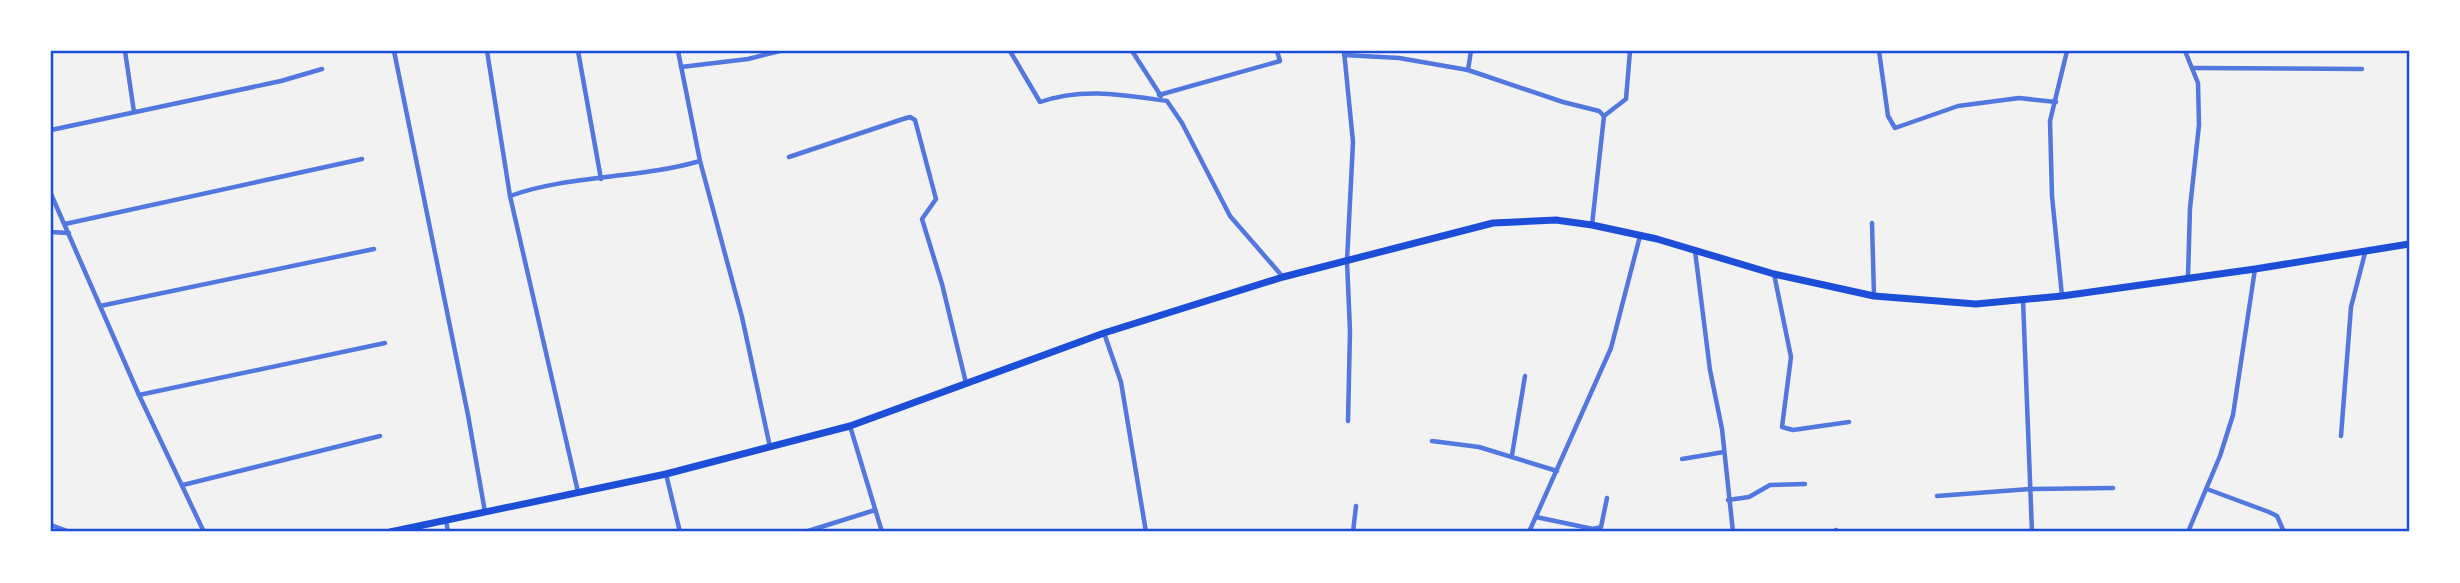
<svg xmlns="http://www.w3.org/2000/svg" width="2460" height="583" viewBox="0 0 2460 583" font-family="'Archivo Narrow',sans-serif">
	<rect width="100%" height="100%" fill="#f2f2f2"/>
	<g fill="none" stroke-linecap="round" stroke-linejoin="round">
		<!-- minor -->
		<g stroke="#5277de" stroke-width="4.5">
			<polyline points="125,51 134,112"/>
			<polyline points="394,51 468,415 485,512"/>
			<polyline points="487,51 510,196 578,492"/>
			<polyline points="578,51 601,179"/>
			<path d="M 1010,51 L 1040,102 C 1083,87 1124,95 1167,101 L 1182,123 L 1230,216 L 1283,277"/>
			<polyline points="1132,51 1161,96"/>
			<polyline points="1344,51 1353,142 1347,261 1350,331 1348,421"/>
			<polyline points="1471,51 1468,70 1563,102 1599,111 1604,116"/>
			<polyline points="1879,51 1888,116 1895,128 1958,106 2019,98 2056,102"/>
			<polyline points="2185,51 2198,83 2199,125 2190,208 2188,277"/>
			<polyline points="1344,55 1399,58 1468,70"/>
			<polyline points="681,67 748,59 780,51"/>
			<polyline points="2194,68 2362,69"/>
			<polyline points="1159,95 1280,61 1277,51"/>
			<polyline points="1604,116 1626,99 1630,51"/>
			<polyline points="51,130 281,81 322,69"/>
			<polyline points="789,157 903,119 910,117 915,120 936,199 922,219 942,284 966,383"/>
			<polyline points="700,161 742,317 770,447"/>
			<polyline points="51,194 139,395 204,532"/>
			<path d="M 510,196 C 567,175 639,179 700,161 L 678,51"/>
			<polyline points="1872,223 1874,296"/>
			<polyline points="65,224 362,159"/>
			<polyline points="1592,225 1604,116"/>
			<polyline points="51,232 69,233"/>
			<polyline points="1695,251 1710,370 1722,429 1733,532"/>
			<polyline points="1774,274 1791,357 1782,427 1793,430 1849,422"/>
			<polyline points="2062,296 2052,196 2050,121 2067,51"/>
			<polyline points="2023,300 2032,532"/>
			<polyline points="100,306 374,249"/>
			<polyline points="1104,333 1121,382 1146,532"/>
			<polyline points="139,395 385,343"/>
			<polyline points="850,426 882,532"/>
			<polyline points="2341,436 2351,307 2365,253"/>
			<polyline points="1432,441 1479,447 1557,471"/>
			<polyline points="1512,455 1525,376"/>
			<polyline points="1682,459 1724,452"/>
			<polyline points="666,474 680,532"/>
			<polyline points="183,485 380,436"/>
			<polyline points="2207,489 2269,512 2277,516 2284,532"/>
			<polyline points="1937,496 2030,489 2113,488"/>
			<polyline points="1728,500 1749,497 1770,485 1805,484"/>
			<polyline points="1536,517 1593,529 1601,527 1607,498"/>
			<polyline points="446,520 448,532"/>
			<polyline points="51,525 70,532"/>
			<polyline points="805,532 875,510"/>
			<polyline points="1353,532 1356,506"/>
			<polyline points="1529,532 1611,348 1640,236"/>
			<polyline points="1835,532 1836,530"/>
			<polyline points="2188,532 2220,456 2233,415 2255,269"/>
		</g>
		<!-- secondary -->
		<polyline stroke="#1d4ed8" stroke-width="7" points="390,532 666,474 850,426 1104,333 1283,277 1493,223 1556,220 1592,225 1657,239 1774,274 1874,296 1976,304 2062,296 2255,269 2409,244"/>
	</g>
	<!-- border -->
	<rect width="2460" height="583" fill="none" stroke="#ffffff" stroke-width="105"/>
	<rect x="52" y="52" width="2356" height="478" fill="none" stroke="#1d4ed8" stroke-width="2.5"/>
</svg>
